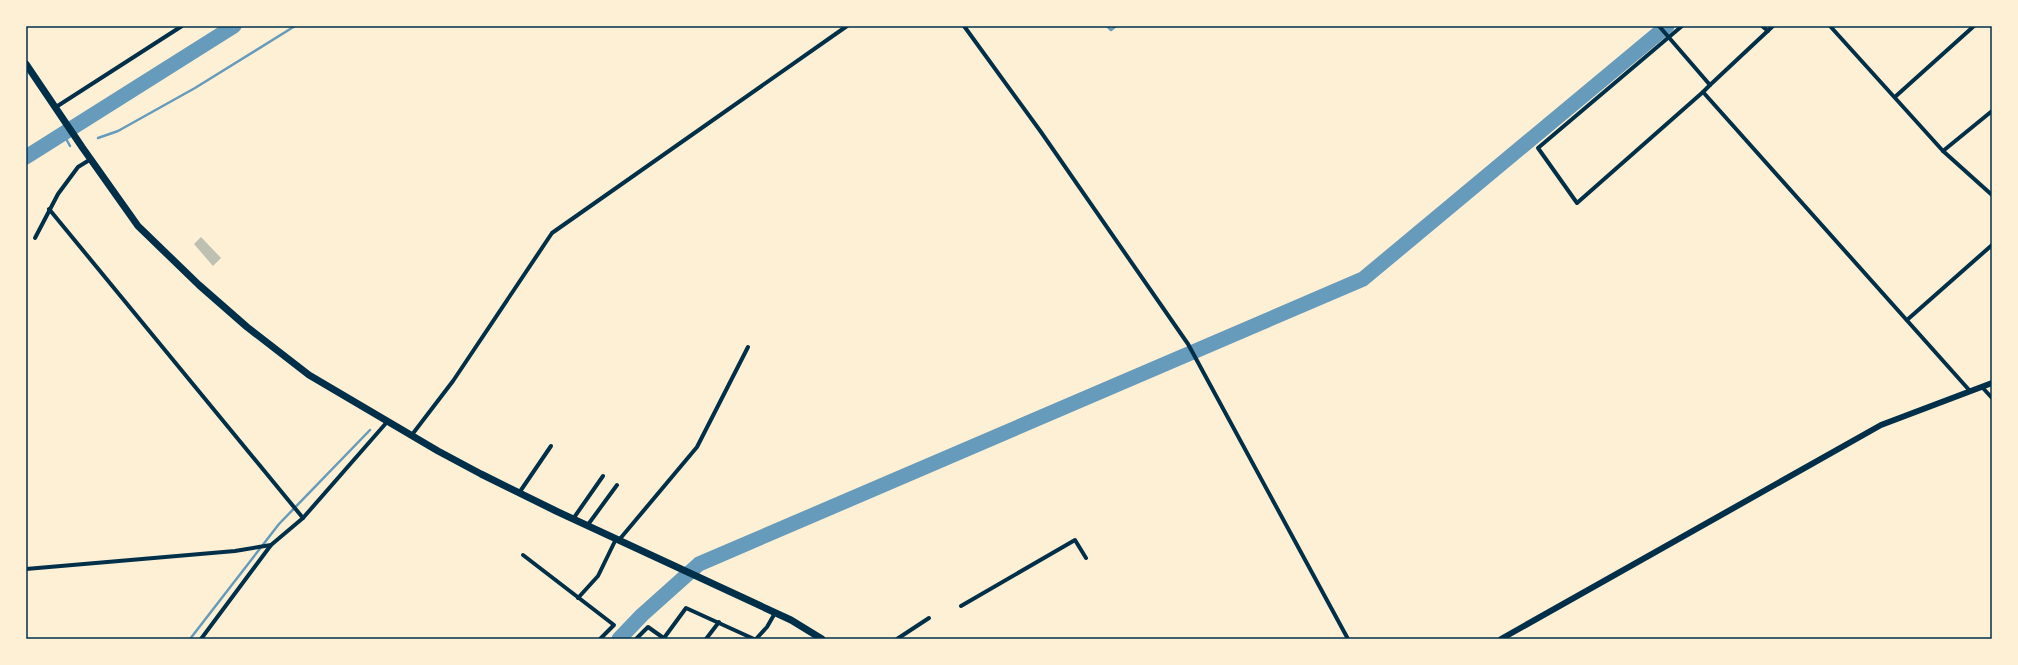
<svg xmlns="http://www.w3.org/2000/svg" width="2018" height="665" viewBox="0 0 2018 665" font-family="'Nunito Sans',sans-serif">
	<rect width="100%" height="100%" fill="#fdf0d5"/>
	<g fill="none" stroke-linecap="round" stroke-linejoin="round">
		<!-- stream -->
		<g stroke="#669bbc" stroke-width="2.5">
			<polyline points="1107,26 1111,30 1116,26"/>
			<polyline points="63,133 70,146"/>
			<polyline points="98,138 118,131 195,88 295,26"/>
			<polyline points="190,639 279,524 370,430"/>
		</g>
		<!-- river -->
		<g stroke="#669bbc" stroke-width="15">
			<polyline points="26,157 234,26"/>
			<polyline points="619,639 642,615 699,564 1363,279 1667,26"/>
		</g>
	</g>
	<!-- building -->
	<polygon fill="#bec0b2" points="201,237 221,258 213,266 194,244"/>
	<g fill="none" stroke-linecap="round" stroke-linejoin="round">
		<!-- minor -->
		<g stroke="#003049" stroke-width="4">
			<polyline points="964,26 1041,132 1188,344 1348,639"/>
			<polyline points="1659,26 1710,85 1703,92 1970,391"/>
			<polyline points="1682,26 1538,148 1577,203 1703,92"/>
			<polyline points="1762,26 1768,31"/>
			<polyline points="1830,26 1943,151 1992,195"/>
			<polyline points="1710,85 1773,26"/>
			<polyline points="1896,96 1974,26"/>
			<polyline points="56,107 182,26"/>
			<polyline points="1943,151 1992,111"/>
			<polyline points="49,209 303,518"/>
			<polyline points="35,238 58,194 78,167 91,159"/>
			<polyline points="1907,320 1992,245"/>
			<polyline points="1982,387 1992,398"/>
			<polyline points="411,436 453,381 552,233 847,26"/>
			<polyline points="519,493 551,446"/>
			<polyline points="573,519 603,476"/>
			<polyline points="587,526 617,485"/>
			<polyline points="619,540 697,447 748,347"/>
			<polyline points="523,555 614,625 600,639"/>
			<polyline points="26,569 235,551 271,545 303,518 387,422"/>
			<polyline points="578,598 598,576 616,539"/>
			<polyline points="961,606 1075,540 1086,558"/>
			<polyline points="664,638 686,608 754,639"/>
			<polyline points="201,639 271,545"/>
			<polyline points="636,639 648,627 665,639"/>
			<polyline points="706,639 719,622"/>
			<polyline points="756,639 767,627 775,613"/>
			<polyline points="897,639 929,618"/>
		</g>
		<!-- tertiary -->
		<polyline stroke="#003049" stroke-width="6" points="1501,639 1881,425 1992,383"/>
		<!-- secondary -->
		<polyline stroke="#003049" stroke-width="7" points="26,64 82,147 138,226 199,285 247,327 309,375 438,451 481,474 556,511 791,620 822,639"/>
	</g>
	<!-- border -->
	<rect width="2018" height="665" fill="none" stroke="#fdf0d5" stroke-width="54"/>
	<rect x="27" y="27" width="1964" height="611" fill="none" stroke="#003049" stroke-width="1.5"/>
</svg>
